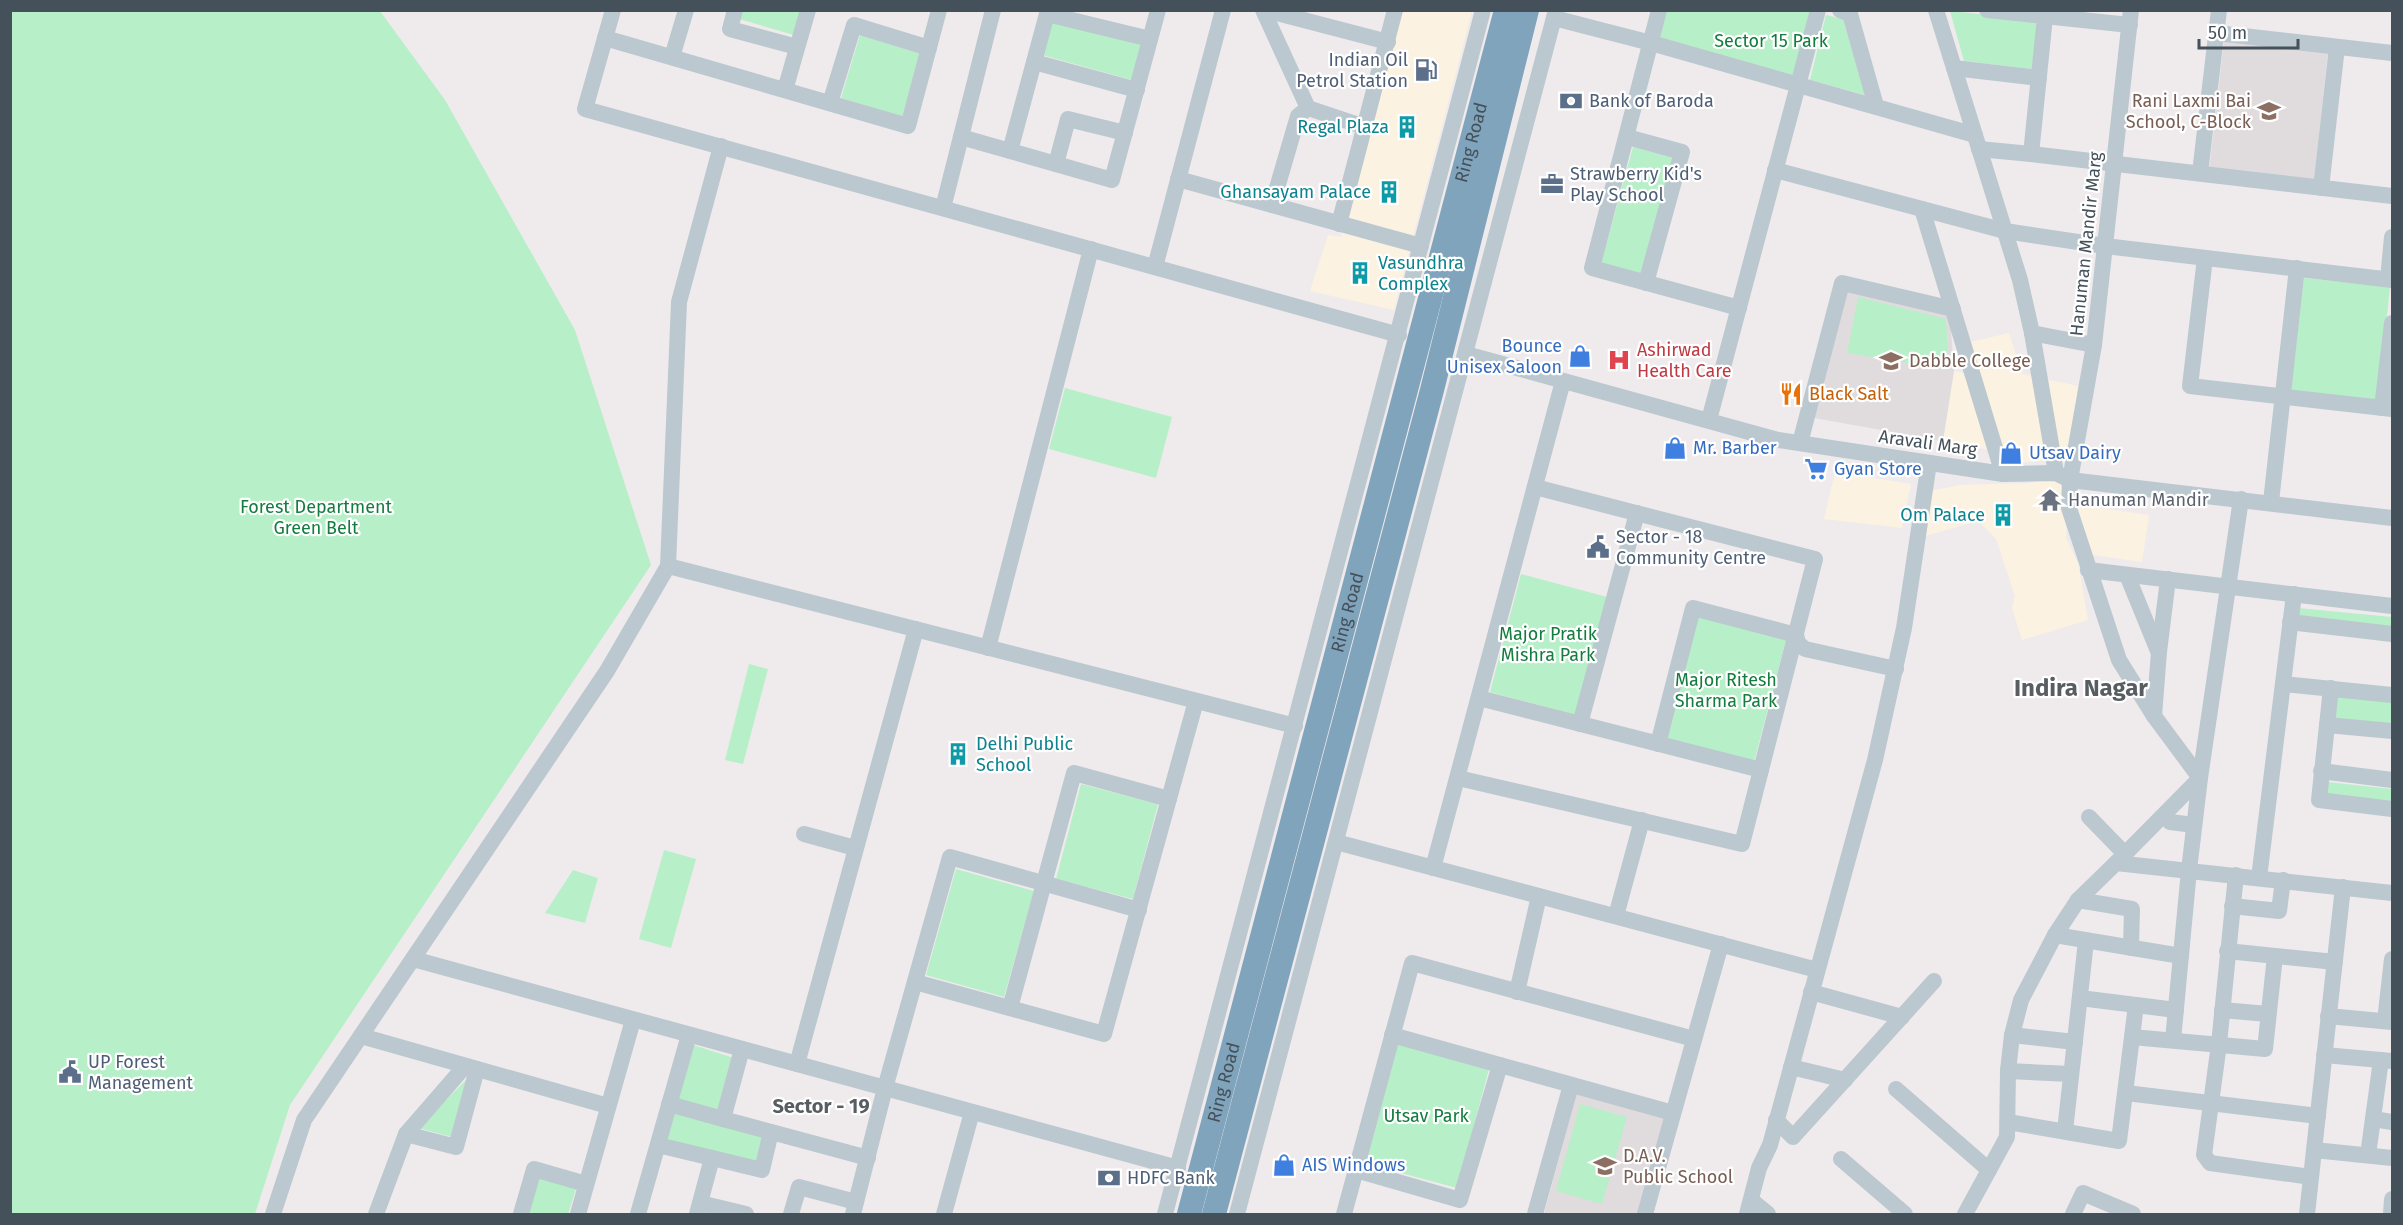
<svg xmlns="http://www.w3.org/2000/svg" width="2403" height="1225" viewBox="0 0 2403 1225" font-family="'Fira Sans',sans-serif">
	<rect width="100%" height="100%" fill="#efebec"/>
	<!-- commercial -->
	<g fill="#fcf2e2">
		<polygon points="1403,11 1472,11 1394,310 1310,291 1328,235 1341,237"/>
		<polygon points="2009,333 2022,374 2078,386 2073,455 2056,459 2020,463 2006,459 1990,450 1943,441 1954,371 1980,377 1970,342"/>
		<polygon points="1835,472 1911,484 1902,528 1824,519"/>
		<polygon points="2052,478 2061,478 2067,519 2066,538 2078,563 2088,620 2022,640 2012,608 2015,596 1996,539 1978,521 1922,537 1930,491 1960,485 2028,483"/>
		<polygon points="2072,504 2149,515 2142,562 2086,554"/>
	</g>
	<!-- education -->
	<g fill="#e0dcde">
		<polygon points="2224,41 2328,52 2314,181 2209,170"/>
		<polygon points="1846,292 1950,316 1954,371 1943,441 1814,418"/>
		<polygon points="1577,1092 1667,1118 1639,1214 1544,1214"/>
	</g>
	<!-- green -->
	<g fill="#b7efc8">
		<polygon points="10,11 380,11 445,100 575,330 651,565 290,1105 255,1214 11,1214"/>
		<polygon points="742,11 801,11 794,35 739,19"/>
		<polygon points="1665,11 1811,11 1794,78 1657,41"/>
		<polygon points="1950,11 2038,20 2032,69 1964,61"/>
		<polygon points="1826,15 1843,19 1865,95 1810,80"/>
		<polygon points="1052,20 1142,45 1132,80 1042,55"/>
		<polygon points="860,35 921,54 902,117 841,98"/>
		<polygon points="1633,147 1674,158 1642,275 1601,264"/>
		<polygon points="2304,278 2390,287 2378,401 2291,391"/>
		<polygon points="1858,297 1946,319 1949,370 1847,353"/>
		<polygon points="1065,388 1172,417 1156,478 1049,449"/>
		<polygon points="1521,574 1607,597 1576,715 1490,692"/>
		<polygon points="2298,608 2392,617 2392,641 2296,631"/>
		<polygon points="1698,617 1786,640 1754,762 1666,739"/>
		<polygon points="749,664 768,669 743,764 725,760"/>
		<polygon points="2336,693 2392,699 2392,732 2333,726"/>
		<polygon points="2327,782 2392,789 2392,814 2324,806"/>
		<polygon points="1081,784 1158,804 1133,899 1056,879"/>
		<polygon points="664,850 696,859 671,948 639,939"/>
		<polygon points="956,869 1034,891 1004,997 926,975"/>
		<polygon points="573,870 598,878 585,923 545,913"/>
		<polygon points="1396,1043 1489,1069 1457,1188 1364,1163"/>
		<polygon points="693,1045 734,1058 719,1121 765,1134 758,1164 666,1139"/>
		<polygon points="466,1080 452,1137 418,1128"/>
		<polygon points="1580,1104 1627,1117 1602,1204 1556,1191"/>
		<polygon points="538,1177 576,1189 568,1214 527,1214"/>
	</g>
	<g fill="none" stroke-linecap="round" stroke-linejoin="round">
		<!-- minor -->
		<g stroke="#bcc8cf" stroke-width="16">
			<polyline points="613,10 585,109 1399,335"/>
			<polyline points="735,10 730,29 797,47"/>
			<polyline points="1263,10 1308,108 1365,127"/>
			<polyline points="1265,10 1388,42"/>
			<polyline points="1659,10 1592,268 1739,308"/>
			<polyline points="1840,10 1850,14 1876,106"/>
			<polyline points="1936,10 2020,280 2032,333 2056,473"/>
			<polyline points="1987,10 2130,25"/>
			<polyline points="1047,14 1150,39"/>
			<polyline points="1554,18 1651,43 1975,135"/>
			<polyline points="2217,33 2392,53"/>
			<polyline points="605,38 908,126 939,10"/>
			<polyline points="672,57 686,10"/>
			<polyline points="1034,62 1137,90"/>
			<polyline points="1954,68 2039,78"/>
			<polyline points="785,90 808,10"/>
			<polyline points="830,103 854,25 929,48"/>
			<polyline points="961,137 1112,180 1158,10"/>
			<polyline points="1627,137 1682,152 1646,283"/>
			<polyline points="1979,149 2031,154 2045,17"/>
			<polyline points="1010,151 1048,10"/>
			<polyline points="2031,154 2392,196"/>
			<polyline points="1056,164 1068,119 1125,133"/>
			<polyline points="1775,170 2005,231 2105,246 2392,280"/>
			<polyline points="2200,173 2219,10"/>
			<polyline points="1178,179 1421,246"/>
			<polyline points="2321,188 2337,47"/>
			<polyline points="1272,205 1298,116 1308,108"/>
			<polyline points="943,208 993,10"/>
			<polyline points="1922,209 2003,474"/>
			<polyline points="1339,224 1395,10"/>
			<polyline points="2205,258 2190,386 2392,409"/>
			<polyline points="1155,267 1223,10"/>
			<polyline points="2388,279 2392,237"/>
			<polyline points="2032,333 2094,345"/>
			<polyline points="1466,354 1778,440 2003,474 2056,473 2070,480 2392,518"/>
			<polyline points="2382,408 2392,323"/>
			<polyline points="1709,420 1818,10"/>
			<polyline points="1800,443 1842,283 1953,309"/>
			<polyline points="2271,502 2297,268"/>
			<polyline points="668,566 1295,726"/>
			<polyline points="2088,570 2392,606"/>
			<polyline points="2127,575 2158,651"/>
			<polyline points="2290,622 2392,634"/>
			<polyline points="988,648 1091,249"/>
			<polyline points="2283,684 2392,695"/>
			<polyline points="2331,688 2319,800 2392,809"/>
			<polyline points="1479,698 1761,770"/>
			<polyline points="2154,716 2159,652 2168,579"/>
			<polyline points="1580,724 1637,513"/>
			<polyline points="2327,725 2392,731"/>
			<polyline points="1658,744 1693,608 1796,635 1798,643 1805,649 1896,669"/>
			<polyline points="2321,771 2392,780"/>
			<polyline points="1458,778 1742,844 1815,559 1535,487"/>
			<polyline points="2089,817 2125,854"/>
			<polyline points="2170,822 2194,825"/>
			<polyline points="804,834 855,848"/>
			<polyline points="1336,842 1817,970"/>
			<polyline points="2116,863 2200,778 2154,716 2119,660 2069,508 2070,480 2094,345 2131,10"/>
			<polyline points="1433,868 1563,381"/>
			<polyline points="2236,875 2219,1044 2204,1155 2210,1163 2311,1177"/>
			<polyline points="2259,878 2294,594"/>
			<polyline points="2078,900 2132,909 2131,948"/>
			<polyline points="2232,906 2279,911 2283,880"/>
			<polyline points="1616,916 1642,820"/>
			<polyline points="2055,935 2181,956"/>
			<polyline points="2227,951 2335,962"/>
			<polyline points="413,959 1178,1168"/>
			<polyline points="915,982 1104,1034 1196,701"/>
			<polyline points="1517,992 1539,896"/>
			<polyline points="1811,992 1902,1017"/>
			<polyline points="2080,998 2176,1010"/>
			<polyline points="1010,1008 1074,773 1169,799"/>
			<polyline points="2222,1010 2268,1014"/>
			<polyline points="2328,1016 2392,1022"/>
			<polyline points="2385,1021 2392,959"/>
			<polyline points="1392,1035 1673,1113"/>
			<polyline points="2012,1035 2075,1042"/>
			<polyline points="361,1036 608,1106"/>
			<polyline points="2132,1037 2265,1049 2275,956"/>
			<polyline points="2173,1040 2189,870 2200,778 2241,499"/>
			<polyline points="742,1049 723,1119 868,1158"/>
			<polyline points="2324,1055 2392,1061"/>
			<polyline points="797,1064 916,629"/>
			<polyline points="1791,1067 1845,1080"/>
			<polyline points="2008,1071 2071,1074"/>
			<polyline points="1896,1089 1989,1170"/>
			<polyline points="2126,1093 2318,1116"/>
			<polyline points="669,1104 723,1119"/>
			<polyline points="2373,1119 2392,1122"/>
			<polyline points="1776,1120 1793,1137 1934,981"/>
			<polyline points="2008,1122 2119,1141 2136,1005"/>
			<polyline points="2065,1131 2086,941"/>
			<polyline points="406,1134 456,1147 477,1069"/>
			<polyline points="658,1145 762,1170 771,1132"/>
			<polyline points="2314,1150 2392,1158"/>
			<polyline points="2368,1155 2381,1060"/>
			<polyline points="1841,1159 1905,1214"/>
			<polyline points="1356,1170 1460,1200 1500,1065"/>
			<polyline points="1751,1200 1768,1214"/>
			<polyline points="700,1203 746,1214"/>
			<polyline points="273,1214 304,1120 607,671 668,566 679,302 721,146"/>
			<polyline points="376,1214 406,1134 465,1066"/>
			<polyline points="521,1214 534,1169 586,1184"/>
			<polyline points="578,1214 633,1020"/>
			<polyline points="638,1214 689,1035"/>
			<polyline points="697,1214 712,1158"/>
			<polyline points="791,1214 799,1187 856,1202"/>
			<polyline points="853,1214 885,1088 950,857 1139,910"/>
			<polyline points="944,1214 972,1112"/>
			<polyline points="1165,1214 1483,10"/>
			<polyline points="1237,1214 1556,10"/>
			<polyline points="1344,1214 1412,963 1694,1039"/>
			<polyline points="1535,1214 1571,1085"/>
			<polyline points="1645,1214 1721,944"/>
			<polyline points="1747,1214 1759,1168 1770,1145 1875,760 1904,628 1929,463"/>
			<polyline points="1965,1214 2007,1137 2008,1071 2012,1035 2021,1000 2055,935 2078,900 2116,863 2392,893"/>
			<polyline points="2073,1214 2083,1193 2133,1214"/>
			<polyline points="2307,1214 2343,887"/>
			<polyline points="2391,1214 2392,1199"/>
		</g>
		<!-- highway -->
		<g stroke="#81a4bd" stroke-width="24">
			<path id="s1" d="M 1189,1214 L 1506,10"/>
			<polyline points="1214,1214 1432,390 1527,10"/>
		</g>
	</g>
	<!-- icons -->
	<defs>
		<g id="fuel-bare" transform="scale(1.8)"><path d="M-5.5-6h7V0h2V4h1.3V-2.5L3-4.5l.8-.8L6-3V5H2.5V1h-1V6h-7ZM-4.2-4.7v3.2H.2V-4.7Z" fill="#5c6f8a" stroke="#fff" stroke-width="2.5" paint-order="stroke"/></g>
		<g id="bank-bare" transform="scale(1.8)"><path d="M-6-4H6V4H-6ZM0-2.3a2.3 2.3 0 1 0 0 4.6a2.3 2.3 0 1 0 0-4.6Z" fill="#5c6f8a" stroke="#fff" stroke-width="2.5" paint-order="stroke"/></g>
		<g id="school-bare" transform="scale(1.8)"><path d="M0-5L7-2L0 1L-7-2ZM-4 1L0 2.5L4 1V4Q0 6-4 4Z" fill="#8d6e63" stroke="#fff" stroke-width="2.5" paint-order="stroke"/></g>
		<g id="building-bare" transform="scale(1.8)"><path d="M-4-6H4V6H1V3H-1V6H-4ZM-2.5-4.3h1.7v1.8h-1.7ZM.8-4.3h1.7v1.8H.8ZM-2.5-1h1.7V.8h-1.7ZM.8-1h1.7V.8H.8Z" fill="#0f9aa8" stroke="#fff" stroke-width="2.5" paint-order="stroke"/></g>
		<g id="office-bare" transform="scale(1.8)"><path d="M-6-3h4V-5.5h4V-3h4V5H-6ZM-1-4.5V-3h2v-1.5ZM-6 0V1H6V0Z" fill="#5c6f8a" stroke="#fff" stroke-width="2.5" paint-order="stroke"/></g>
		<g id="shop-bare" transform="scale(1.8)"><path d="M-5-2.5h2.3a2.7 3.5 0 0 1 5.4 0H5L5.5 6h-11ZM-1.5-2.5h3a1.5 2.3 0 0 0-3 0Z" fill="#3f7fe0" stroke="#fff" stroke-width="2.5" paint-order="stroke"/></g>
		<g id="hospital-bare" transform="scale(1.8)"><path d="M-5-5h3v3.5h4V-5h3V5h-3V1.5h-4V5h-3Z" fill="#e0444e" stroke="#fff" stroke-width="2.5" paint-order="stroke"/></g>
		<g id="restaurant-bare" transform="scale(1.8)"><path d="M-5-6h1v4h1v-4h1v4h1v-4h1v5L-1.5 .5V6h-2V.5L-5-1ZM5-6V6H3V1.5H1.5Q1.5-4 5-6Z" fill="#e8710a" stroke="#fff" stroke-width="2.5" paint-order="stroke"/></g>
		<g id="supermarket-bare" transform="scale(1.8)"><path d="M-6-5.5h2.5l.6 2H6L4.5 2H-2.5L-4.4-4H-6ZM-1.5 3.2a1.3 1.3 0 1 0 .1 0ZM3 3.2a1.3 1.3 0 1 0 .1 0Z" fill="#3f7fe0" stroke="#fff" stroke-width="2.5" paint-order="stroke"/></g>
		<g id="temple-bare" transform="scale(1.8)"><path d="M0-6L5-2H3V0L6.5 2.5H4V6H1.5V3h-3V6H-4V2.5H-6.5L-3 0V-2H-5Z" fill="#6b7280" stroke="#fff" stroke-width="2.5" paint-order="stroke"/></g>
		<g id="civic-bare" transform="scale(1.8)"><path d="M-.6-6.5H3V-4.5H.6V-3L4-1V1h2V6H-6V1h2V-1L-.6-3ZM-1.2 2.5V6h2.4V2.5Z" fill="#5c6f8a" stroke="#fff" stroke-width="2.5" paint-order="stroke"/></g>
	</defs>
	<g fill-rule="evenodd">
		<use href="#fuel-bare" x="1426" y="70"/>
		<use href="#bank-bare" x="1571" y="101"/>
		<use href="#school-bare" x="2269" y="111"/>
		<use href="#building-bare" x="1407" y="127"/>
		<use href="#office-bare" x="1552" y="184"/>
		<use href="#building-bare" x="1389" y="192"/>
		<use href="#building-bare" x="1360" y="273"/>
		<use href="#shop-bare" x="1580" y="356"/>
		<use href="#hospital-bare" x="1619" y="360"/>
		<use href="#school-bare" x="1891" y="361"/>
		<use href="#restaurant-bare" x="1791" y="394"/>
		<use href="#shop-bare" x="1675" y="448"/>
		<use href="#shop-bare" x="2011" y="453"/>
		<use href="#supermarket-bare" x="1816" y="469"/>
		<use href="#temple-bare" x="2050" y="500"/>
		<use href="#building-bare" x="2003" y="515"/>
		<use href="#civic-bare" x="1598" y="547"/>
		<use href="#building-bare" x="958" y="754"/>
		<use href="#civic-bare" x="70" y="1072"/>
		<use href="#shop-bare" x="1284" y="1165"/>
		<use href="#school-bare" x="1605" y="1166"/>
		<use href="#bank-bare" x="1109" y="1178"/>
	</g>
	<g text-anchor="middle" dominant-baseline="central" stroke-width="4.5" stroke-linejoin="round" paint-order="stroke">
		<!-- park labels -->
		<g font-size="18" fill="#137c3e" stroke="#fff">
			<text x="1771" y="41">Sector 15 Park</text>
			<text x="316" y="507">Forest Department<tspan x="316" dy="21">Green Belt</tspan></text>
			<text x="1548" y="634">Major Pratik<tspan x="1548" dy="21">Mishra Park</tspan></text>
			<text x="1726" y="680">Major Ritesh<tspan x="1726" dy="21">Sharma Park</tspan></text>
			<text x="1426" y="1116">Utsav Park</text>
		</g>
		<!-- service labels -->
		<g font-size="18" fill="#4e5e75" stroke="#fff" text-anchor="start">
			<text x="1408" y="60" text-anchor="end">Indian Oil<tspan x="1408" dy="21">Petrol Station</tspan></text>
			<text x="1589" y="101">Bank of Baroda</text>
			<text x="1570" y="174">Strawberry Kid's<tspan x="1570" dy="21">Play School</tspan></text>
			<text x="1616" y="537">Sector - 18<tspan x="1616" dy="21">Community Centre</tspan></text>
			<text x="88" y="1062">UP Forest<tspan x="88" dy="21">Management</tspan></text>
			<text x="1127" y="1178">HDFC Bank</text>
		</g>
		<!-- education labels -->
		<g font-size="18" fill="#785e54" stroke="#fff" text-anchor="start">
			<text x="2251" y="101" text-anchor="end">Rani Laxmi Bai<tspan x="2251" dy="21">School, C-Block</tspan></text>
			<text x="1909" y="361">Dabble College</text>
			<text x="1623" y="1156">D.A.V.<tspan x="1623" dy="21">Public School</tspan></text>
		</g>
		<!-- culture labels -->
		<g font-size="18" fill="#0d838f" stroke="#fff" text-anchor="end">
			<text x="1389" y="127">Regal Plaza</text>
			<text x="1371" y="192">Ghansayam Palace</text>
			<text x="1378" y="263" text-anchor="start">Vasundhra<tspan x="1378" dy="21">Complex</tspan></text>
			<text x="1985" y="515">Om Palace</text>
			<text x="976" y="744" text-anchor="start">Delhi Public<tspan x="976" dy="21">School</tspan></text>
		</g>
		<!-- street labels -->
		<g font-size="18" fill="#44515a" stroke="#fff">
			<text stroke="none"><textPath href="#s1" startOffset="1108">Ring Road</textPath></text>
			<text transform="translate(2086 244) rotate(-84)">Hanuman Mandir Marg</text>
			<text transform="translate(1928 443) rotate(8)">Aravali Marg</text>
			<text stroke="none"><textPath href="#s1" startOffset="622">Ring Road</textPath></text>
			<text stroke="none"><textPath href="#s1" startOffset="136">Ring Road</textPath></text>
		</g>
		<!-- shop labels -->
		<g font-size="18" fill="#366cbe" stroke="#fff" text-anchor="start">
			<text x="1562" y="346" text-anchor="end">Bounce<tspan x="1562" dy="21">Unisex Saloon</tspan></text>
			<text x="1693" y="448">Mr. Barber</text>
			<text x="2029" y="453">Utsav Dairy</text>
			<text x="1834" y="469">Gyan Store</text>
			<text x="1302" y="1165">AIS Windows</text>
		</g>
		<!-- health labels -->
		<g font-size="18" fill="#be3a42" stroke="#fff" text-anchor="start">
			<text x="1637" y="350">Ashirwad<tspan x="1637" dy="21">Health Care</tspan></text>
		</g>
		<!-- food labels -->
		<g font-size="18" fill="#c56008" stroke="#fff" text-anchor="start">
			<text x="1809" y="394">Black Salt</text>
		</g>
		<!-- worship labels -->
		<g font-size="18" fill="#5b616d" stroke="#fff" text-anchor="start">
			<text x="2068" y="500">Hanuman Mandir</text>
		</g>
		<!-- neighbourhood labels -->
		<g font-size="20" font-weight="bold" fill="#585d61" stroke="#fff">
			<text x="821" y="1106">Sector - 19</text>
		</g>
		<!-- district labels -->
		<g font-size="24" font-weight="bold" fill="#585d61" stroke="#fff">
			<text x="2081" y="688">Indira Nagar</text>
		</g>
	</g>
	<!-- border -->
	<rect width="2403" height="1225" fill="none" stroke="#44515a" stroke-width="24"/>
	<!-- scale -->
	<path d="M2199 39v9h99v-9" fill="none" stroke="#44515a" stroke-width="3"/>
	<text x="2208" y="39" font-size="18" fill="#44515a" stroke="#ffffff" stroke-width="4.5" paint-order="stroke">50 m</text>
</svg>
